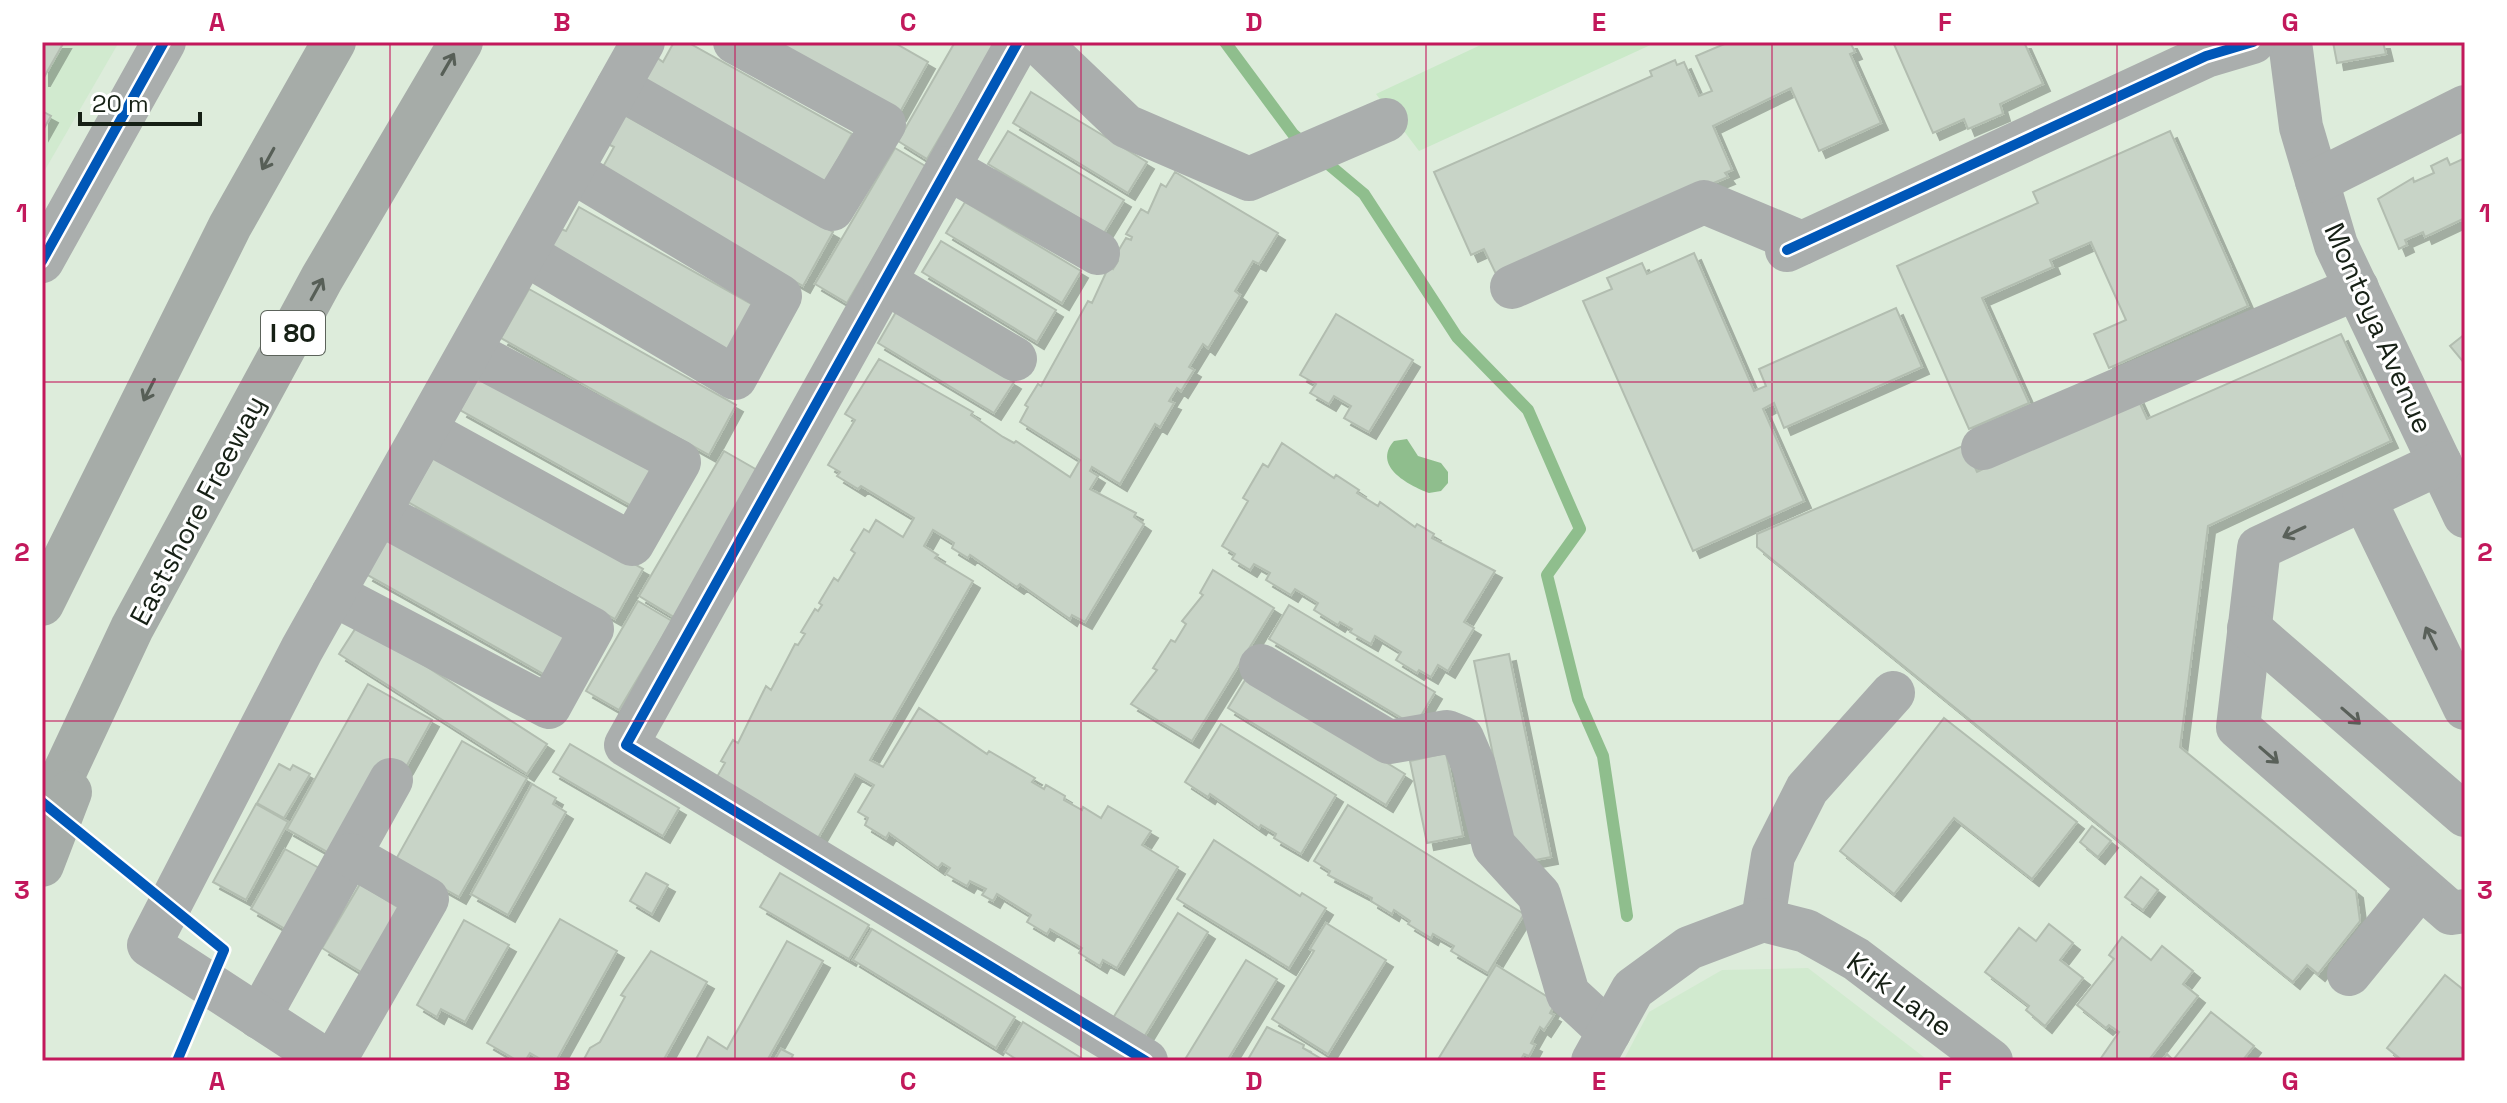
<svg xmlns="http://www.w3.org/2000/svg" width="2507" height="1103" viewBox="0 0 2507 1103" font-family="'Space Grotesk',sans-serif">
	<defs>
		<filter id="shadow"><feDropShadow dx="7" dy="7" stdDeviation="0" flood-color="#0004"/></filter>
	</defs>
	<rect width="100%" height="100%" fill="#ddecdb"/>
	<!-- built -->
	<g fill="#d1eacf">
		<polygon points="42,42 119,42 42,175"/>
		<polygon points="1808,968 1929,1061 1623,1061 1649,1012 1722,970"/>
	</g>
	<!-- green -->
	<polygon fill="#cae9c8" points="1487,42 1657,42 1419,151 1376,94"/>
	<!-- water -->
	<path fill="#8fbe8d" d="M 1407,439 L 1418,456 L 1441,463 L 1448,472 L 1448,483 L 1441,491 L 1429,493 C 1408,485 1372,466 1394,441 Z"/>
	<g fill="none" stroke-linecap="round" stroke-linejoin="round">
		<!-- stream -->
		<g stroke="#8fbe8d" stroke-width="12">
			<polyline points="1225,42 1293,134 1307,146"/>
			<polyline points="1321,158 1364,194 1457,337 1528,410 1580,529 1547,575 1578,699 1603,756 1627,916"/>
		</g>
	</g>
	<!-- building -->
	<g fill="#c8d4c7" stroke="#b2bdb0" stroke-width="2" filter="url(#shadow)">
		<polygon points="42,42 64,42 43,79 42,79"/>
		<polygon points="674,42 687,42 852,134 823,186 641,84 656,57 663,62"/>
		<polygon points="769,42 893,42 928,62 899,114"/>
		<polygon points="955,42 996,42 927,159 898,141"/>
		<polygon points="1729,42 1850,42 1855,52 1850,54 1881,123 1819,151 1791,88 1713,126 1732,170 1725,173 1728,177 1496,274 1484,249 1471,255 1434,172 1652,76 1650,71 1675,60 1677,65 1684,62 1699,96 1712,91 1696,56"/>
		<polygon points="1893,42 2024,42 2043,84 2000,104 2003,114 1968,129 1964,119 1933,133"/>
		<polygon points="2333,42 2383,42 2386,54 2337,63"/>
		<polygon points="1031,92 1147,162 1128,193 1013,123"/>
		<polygon points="42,111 51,116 42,132"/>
		<polygon points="624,115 833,232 803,286 600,172 614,147 608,144"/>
		<polygon points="1008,131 1124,200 1104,233 988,164"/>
		<polygon points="2170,131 2248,306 2109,368 2094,334 2126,320 2091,242 2050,260 2053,267 1982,298 2029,403 1969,429 1897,266 2038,203 2033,192"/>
		<polygon points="895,148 927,167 847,303 815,284"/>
		<polygon points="2447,158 2450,165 2465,158 2465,218 2425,237 2423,232 2405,240 2407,245 2399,249 2378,199 2413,178 2414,182 2434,173 2431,166"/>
		<polygon points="1175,172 1278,233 1259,264 1253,261 1235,291 1240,295 1208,348 1203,344 1189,367 1194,370 1181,391 1177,388 1169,401 1174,403 1160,427 1155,424 1120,484 1092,467 1090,471 1098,476 1090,489 1136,513 1134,517 1144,524 1085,622 1072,615 1070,619 1020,584 1017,587 970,555 968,558 952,548 954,543 933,530 924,546 938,555 935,558 973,581 870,760 883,767 919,708 987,754 989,751 1035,778 1032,782 1044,789 1046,785 1065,796 1064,800 1082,810 1083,807 1101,818 1108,806 1151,831 1142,845 1178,867 1117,968 1103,960 1100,966 1079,953 1082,948 1050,929 1047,934 1027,922 1031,915 997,894 993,901 982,895 986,889 970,881 967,886 946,874 950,868 942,863 938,868 889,833 886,838 865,825 868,818 858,812 874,785 855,774 818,838 717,777 725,763 721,761 733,740 738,743 766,686 771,690 795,644 798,645 805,634 801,632 815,609 818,611 822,605 819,603 834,578 838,581 855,553 851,550 864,529 869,532 876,520 903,537 914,518 861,486 858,489 837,476 840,472 828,465 855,420 845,414 879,359 973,412 971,415 1003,437 1014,443 1016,441 1070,477 1080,460 1020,422 1028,407 1025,405 1038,384 1041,386 1088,301 1092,303 1109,266 1113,269 1118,261 1114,258 1126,238 1131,240 1132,237 1126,234 1141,209 1148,213 1161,184 1166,187"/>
		<polygon points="965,202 1081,271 1062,303 946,233"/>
		<polygon points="579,207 753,305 725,359 544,258 561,229 566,231"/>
		<polygon points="941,241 1056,310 1037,342 922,272"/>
		<polygon points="1694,253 1754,391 1766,386 1759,369 1896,308 1922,367 1784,428 1774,403 1763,409 1804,501 1693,551 1583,301 1612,289 1607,278 1642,263 1647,274"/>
		<polygon points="529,289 736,405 709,455 501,338"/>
		<polygon points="896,312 1014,382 994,413 878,343"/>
		<polygon points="1336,314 1413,360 1369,432 1344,418 1351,406 1334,396 1329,404 1310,393 1316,384 1300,375"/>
		<polygon points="2341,334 2391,441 2208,526 2180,747 2356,891 2360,921 2318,974 2307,965 2293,982 1757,547 1757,534 1965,445 1977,472 2137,397 2147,419"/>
		<polygon points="2465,334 2465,364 2450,346"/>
		<polygon points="483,369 662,469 639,510 460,410"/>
		<polygon points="1282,443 1334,478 1336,475 1359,490 1357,493 1378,506 1380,502 1415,527 1417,524 1434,534 1432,538 1495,571 1464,622 1474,628 1448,671 1438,665 1431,677 1419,670 1417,673 1396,660 1401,652 1375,636 1371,644 1350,632 1352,629 1340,622 1338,625 1314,610 1318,603 1295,589 1291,595 1266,580 1270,573 1254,564 1250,570 1232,559 1235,554 1222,546 1248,501 1243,498 1263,464 1268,467"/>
		<polygon points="724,451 759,471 674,617 639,596"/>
		<polygon points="436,453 643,569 615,619 408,502"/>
		<polygon points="390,531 571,632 547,676 366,574"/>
		<polygon points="1213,570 1274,608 1192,741 1131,704 1157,670 1153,668 1171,640 1175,642 1186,624 1182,621 1203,595 1200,593"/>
		<polygon points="638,601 672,621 619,710 586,691"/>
		<polygon points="1289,605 1435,692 1415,726 1269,639"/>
		<polygon points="359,623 547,744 527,774 339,654"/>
		<polygon points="1509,654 1551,857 1515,864 1474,661"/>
		<polygon points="1247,677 1405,774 1386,805 1228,708"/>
		<polygon points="368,684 432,720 406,767 338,858 287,829"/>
		<polygon points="1944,718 2077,822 2032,879 1954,818 1894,894 1840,851"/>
		<polygon points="1221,724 1336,795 1301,854 1274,838 1276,834 1261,825 1259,828 1210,794 1208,797 1185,782"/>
		<polygon points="462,741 527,778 459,897 395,861"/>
		<polygon points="570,744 679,808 663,836 553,772"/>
		<polygon points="1446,753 1463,836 1427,843 1410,761"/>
		<polygon points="279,764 290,770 293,765 310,774 284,818 257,803"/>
		<polygon points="532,784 556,798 553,804 566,812 508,915 471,894"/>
		<polygon points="256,804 288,822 246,900 213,882"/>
		<polygon points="1348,805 1524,914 1488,973 1451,951 1454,946 1433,934 1431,938 1408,924 1410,921 1394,910 1392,914 1371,901 1372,898 1328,875 1330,871 1314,861"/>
		<polygon points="2092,826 2111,841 2098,857 2080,842"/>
		<polygon points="1214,840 1300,896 1302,893 1326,908 1289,968 1177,899"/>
		<polygon points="285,849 328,873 287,930 251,909"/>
		<polygon points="646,873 668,885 652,914 630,901"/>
		<polygon points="780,873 869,925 849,959 760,907"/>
		<polygon points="2141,877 2158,890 2143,910 2125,897"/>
		<polygon points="360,884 404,911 361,972 322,948"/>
		<polygon points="1178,913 1208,932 1144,1037 1113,1018"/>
		<polygon points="560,919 617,951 556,1061 544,1061 530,1053 525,1061 518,1061 487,1043"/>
		<polygon points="464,920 509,945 465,1022 441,1009 437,1017 417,1005"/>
		<polygon points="1326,923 1386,960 1328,1054 1272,1019 1314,951 1310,949"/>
		<polygon points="2049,924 2073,943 2060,960 2083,978 2045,1026 2026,1010 2029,1006 1985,972 2019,928 2036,941"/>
		<polygon points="872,929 1015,1017 996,1048 853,960"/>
		<polygon points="2122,937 2151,960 2162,946 2193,971 2183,984 2198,996 2148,1061 2099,1061 2119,1032 2109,1025 2106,1028 2077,1005 2114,959 2109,955"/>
		<polygon points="787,941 823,961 768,1059 771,1061 695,1061 708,1037 727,1049"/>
		<polygon points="651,951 707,982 663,1061 583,1061 590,1048 600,1042 625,997 621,995"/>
		<polygon points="1246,960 1277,979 1227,1061 1184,1061"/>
		<polygon points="1496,965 1556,1002 1550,1013 1554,1015 1544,1030 1540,1027 1531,1043 1535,1045 1529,1056 1524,1054 1520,1061 1437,1061"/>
		<polygon points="2445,975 2465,991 2465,1061 2403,1061 2387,1048"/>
		<polygon points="2211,1012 2254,1046 2242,1061 2161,1061 2167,1054 2173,1060"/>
		<polygon points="1023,1022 1086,1061 1019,1061 1005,1052"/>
		<polygon points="1267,1027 1304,1045 1303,1048 1325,1061 1247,1061"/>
		<polygon points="781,1049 793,1055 790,1061 774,1061"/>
	</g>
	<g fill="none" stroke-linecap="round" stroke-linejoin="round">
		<!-- minor -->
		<g stroke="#aaaead" stroke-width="44">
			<polyline points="1018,42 626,745 1146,1061"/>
			<polyline points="1038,42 1126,126 1249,179 1386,120"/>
			<polyline points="2290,42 2301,127 2336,245 2465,516"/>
			<polyline points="618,87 832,209 884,124 735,42"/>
			<polyline points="948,168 1098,253"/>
			<polyline points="2317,181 2465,107"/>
			<polyline points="1787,250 2206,56 2253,42"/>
			<polyline points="526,254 735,378 780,296 572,171"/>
			<polyline points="42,261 164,42"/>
			<polyline points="885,282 1015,359"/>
			<polyline points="1512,287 1704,202 1802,243"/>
			<polyline points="426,431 632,544 679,462 471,352"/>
			<polyline points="1983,448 2357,288"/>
			<polyline points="2440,463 2259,548 2238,727 2451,913 2465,911"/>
			<polyline points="2364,499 2465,708"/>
			<polyline points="333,594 549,707 592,629 379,513"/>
			<polyline points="2249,628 2465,815"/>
			<polyline points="1261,666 1389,742 1447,732 1462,738 1474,766 1494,846 1539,895 1568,994 1609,1032"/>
			<polyline points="1763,920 1773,856 1807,789 1893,693"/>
			<polyline points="2349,974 2420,887"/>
			<polyline points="259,1017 391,780"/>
			<polyline points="327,1061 149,945 302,649 643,42"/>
			<polyline points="334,1061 427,899 350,855"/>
			<polyline points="1593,1061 1633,989 1689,948 1763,920 1806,931 1856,959 1991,1061"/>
		</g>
		<!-- highway -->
		<g stroke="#a6aca8" stroke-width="44">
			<polyline points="42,604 230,226 334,42"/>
			<polyline points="42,820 132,628 322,278 461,42"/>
			<polyline points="42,865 70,792"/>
		</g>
		<!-- cycleway casing -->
		<g stroke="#fff" stroke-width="15">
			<g id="cycleway">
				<polyline points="1018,42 626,745 1146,1061"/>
				<polyline points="1787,250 2206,56 2253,42"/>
				<polyline points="42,261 164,42"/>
				<polyline points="42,802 224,950 177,1061"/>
			</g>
		</g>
		<!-- cycleway -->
		<use href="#cycleway" stroke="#0057b8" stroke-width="10"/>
	</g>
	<!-- one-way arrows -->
	<defs><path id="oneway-shaft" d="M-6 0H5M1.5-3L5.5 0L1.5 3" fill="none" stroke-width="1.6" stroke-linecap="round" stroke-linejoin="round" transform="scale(2)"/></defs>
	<g stroke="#575f57">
		<use href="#oneway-shaft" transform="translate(448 64) rotate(-60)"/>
		<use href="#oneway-shaft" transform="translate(268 159) rotate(119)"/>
		<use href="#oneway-shaft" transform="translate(317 289) rotate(-61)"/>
		<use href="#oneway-shaft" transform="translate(149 390) rotate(117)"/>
	</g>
	<g stroke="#596059">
		<use href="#oneway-shaft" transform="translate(2294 532) rotate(155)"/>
		<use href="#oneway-shaft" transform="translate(2431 638) rotate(-116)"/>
		<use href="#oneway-shaft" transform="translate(2351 716) rotate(41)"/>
		<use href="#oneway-shaft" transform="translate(2269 755) rotate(41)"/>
	</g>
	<!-- grid -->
	<path fill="none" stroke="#c2185b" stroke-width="2" stroke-opacity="0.55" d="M 390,42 L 390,1061M 735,42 L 735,1061M 1081,42 L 1081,1061M 1426,42 L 1426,1061M 1772,42 L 1772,1061M 2117,42 L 2117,1061M 42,382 L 2465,382M 42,721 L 2465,721"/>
	<g text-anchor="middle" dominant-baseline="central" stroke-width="6" stroke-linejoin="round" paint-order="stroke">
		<!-- shield labels -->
		<rect fill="#fff" stroke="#5c635b" stroke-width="2" x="261" y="311" width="64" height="44" rx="6"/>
		<g font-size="26" font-weight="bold" fill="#162015">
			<text x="293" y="333">I 80</text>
		</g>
		<!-- street labels -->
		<g font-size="28" fill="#162015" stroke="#fff">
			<text transform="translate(2379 328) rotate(66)">Montoya Avenue</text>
			<text transform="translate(197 510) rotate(-62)">Eastshore Freeway</text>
			<text transform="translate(1900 994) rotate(36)">Kirk Lane</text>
		</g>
	</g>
	<!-- border -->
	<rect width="2507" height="1103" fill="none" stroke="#ffffff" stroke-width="88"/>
	<!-- scale -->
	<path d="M80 112v12h120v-12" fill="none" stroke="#162015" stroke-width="4"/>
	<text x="92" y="112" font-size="24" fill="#162015" stroke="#ffffff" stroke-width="6" paint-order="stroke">20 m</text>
	<rect x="44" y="44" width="2419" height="1015" fill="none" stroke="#c2185b" stroke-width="3"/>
	<g font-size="26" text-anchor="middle" font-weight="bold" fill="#c2185b">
		<text x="217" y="31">A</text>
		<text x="562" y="31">B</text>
		<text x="908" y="31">C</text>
		<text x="1254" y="31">D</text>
		<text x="1599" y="31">E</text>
		<text x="1945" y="31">F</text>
		<text x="2290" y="31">G</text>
		<text x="22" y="222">1</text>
		<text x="2485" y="222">1</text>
		<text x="22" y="561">2</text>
		<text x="2485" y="561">2</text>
		<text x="22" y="899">3</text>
		<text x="2485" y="899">3</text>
		<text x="217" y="1090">A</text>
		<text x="562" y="1090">B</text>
		<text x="908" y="1090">C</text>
		<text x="1254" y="1090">D</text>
		<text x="1599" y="1090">E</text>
		<text x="1945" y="1090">F</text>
		<text x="2290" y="1090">G</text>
	</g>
</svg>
